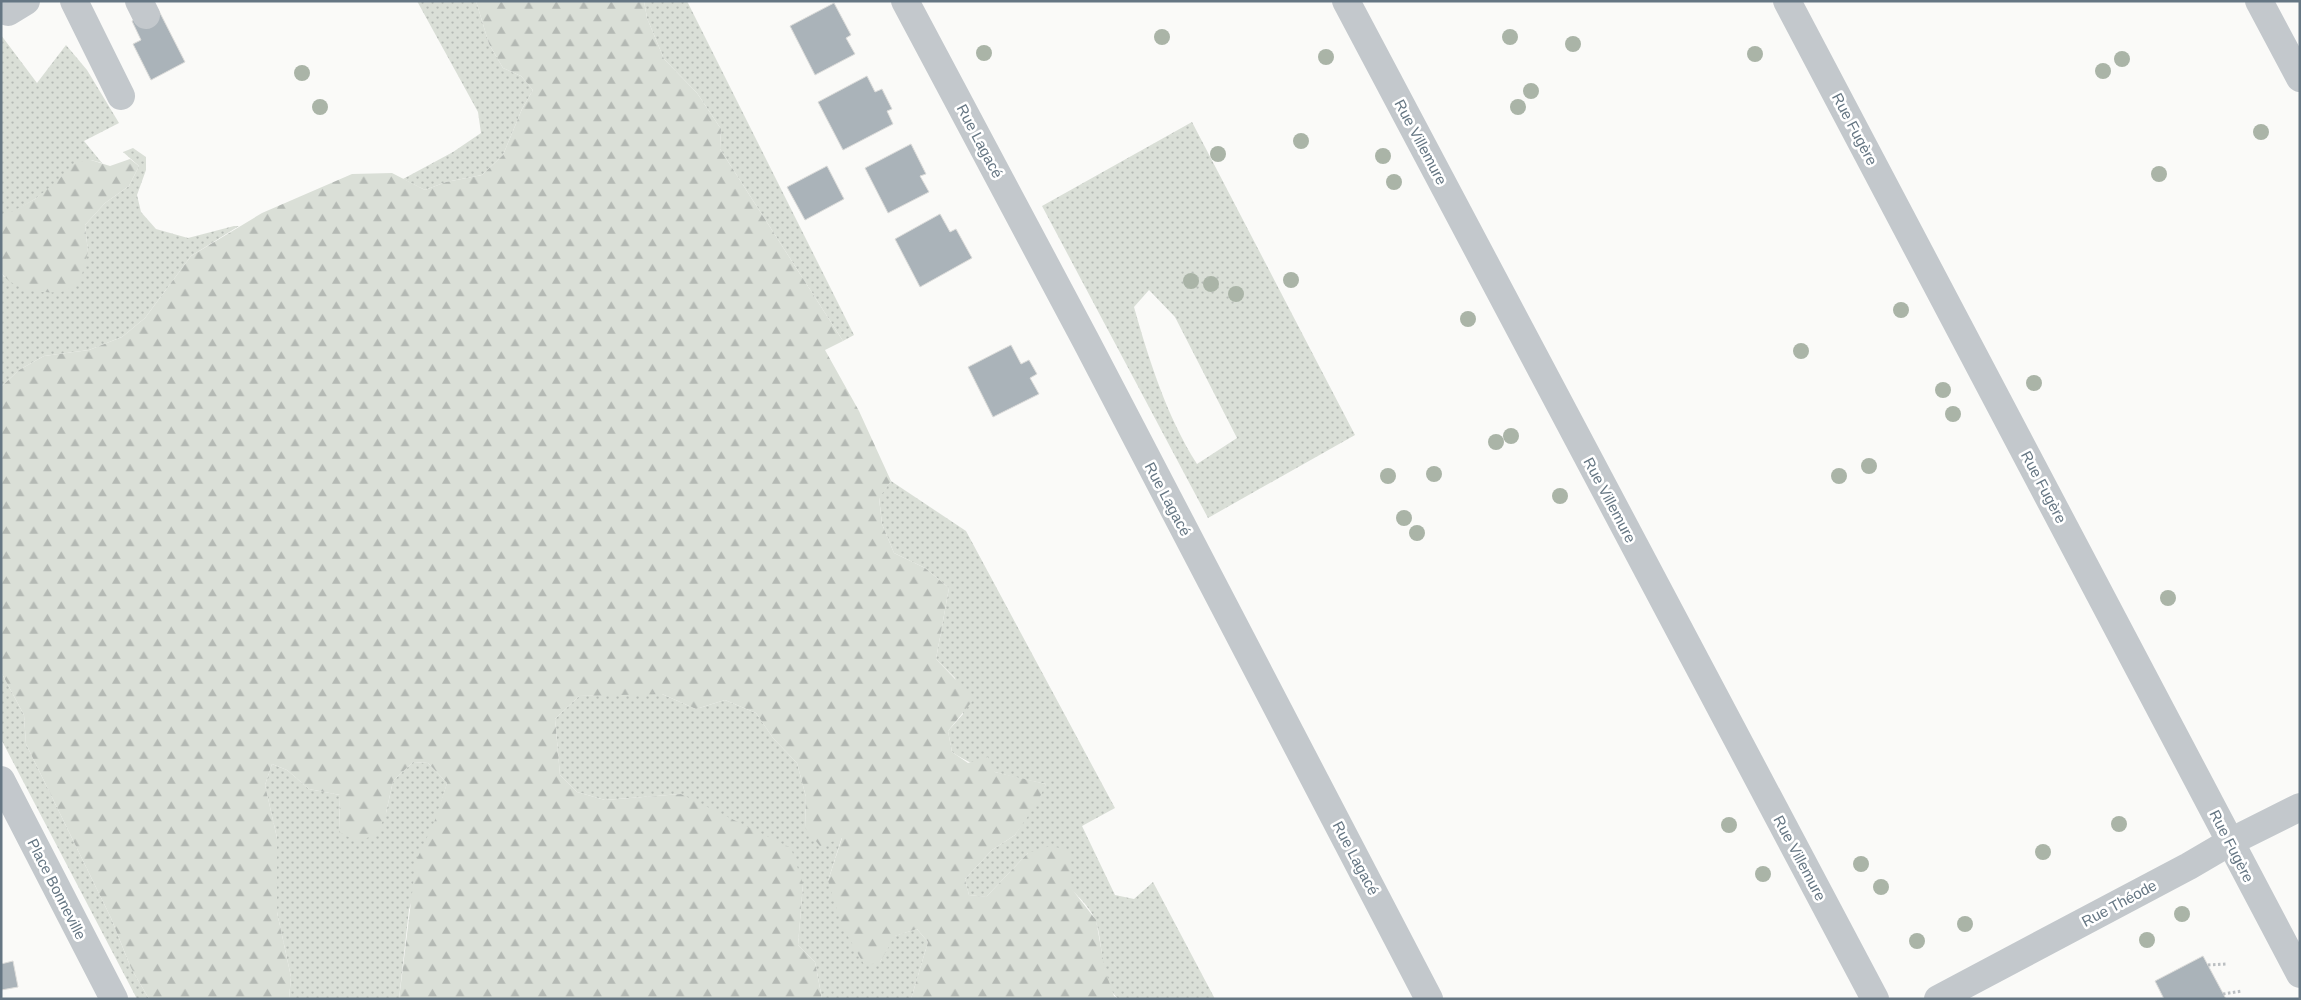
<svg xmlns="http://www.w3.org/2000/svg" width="2301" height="1000" viewBox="0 0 2301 1000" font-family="Arial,sans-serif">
	<defs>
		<pattern id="grass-dots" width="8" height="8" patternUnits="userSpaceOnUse" patternTransform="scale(1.25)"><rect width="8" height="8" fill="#dadfd7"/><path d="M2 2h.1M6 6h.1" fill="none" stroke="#b4b9b4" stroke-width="1.8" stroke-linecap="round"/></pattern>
		<pattern id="forest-firs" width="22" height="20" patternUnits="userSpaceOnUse" patternTransform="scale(1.25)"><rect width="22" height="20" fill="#dadfd7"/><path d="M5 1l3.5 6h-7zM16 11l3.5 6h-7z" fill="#b4b9b4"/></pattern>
	</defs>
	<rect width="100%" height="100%" fill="#fafaf8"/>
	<!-- grass -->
	<g fill="url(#grass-dots)" fill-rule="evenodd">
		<polygon points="417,1 476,1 489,44 503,68 521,76 533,90 522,109 503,155 482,175 446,182 425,190 403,179 453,152 481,133 478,112"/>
		<polygon points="644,1 687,1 854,335 843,341 720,149 721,129 697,93 664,59 647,18"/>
		<polygon points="1,35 37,83 66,45 87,70 119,123 84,141 102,163 91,160 35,199 1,219"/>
		<path d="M 1192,122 L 1355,435 L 1208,518 L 1042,206 ZM 1149,290 L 1175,317 L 1237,438 L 1197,464 C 1167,417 1149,360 1134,307 Z"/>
		<polygon points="133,148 146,157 146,170 137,195 141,212 156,229 188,238 234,226 239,226 191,256 145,318 122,337 89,350 44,356 19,370 1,387 1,272 4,277 88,252 85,225 105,203 129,186 139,166 123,152"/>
		<path d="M 891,481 L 966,531 L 1115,808 L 1082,826 L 1115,895 L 1134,899 L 1153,882 L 1215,999 L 1119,999 C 1101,988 1103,941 1096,922 C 1089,900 1047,868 1028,853 L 986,897 L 969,895 L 965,879 L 992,850 L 1015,835 L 1046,784 C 1013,777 980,771 952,752 L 948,731 L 963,714 L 955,678 L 936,659 L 949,588 L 925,568 L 894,553 L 882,524 L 879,497 Z"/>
		<polygon points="1,672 24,715 26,744 111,918 131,968 149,999 137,999 1,739"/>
		<polygon points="628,694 662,694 696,709 725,700 756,713 773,738 797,763 806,797 805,828 842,837 828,881 836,901 880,962 894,936 917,929 928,942 911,999 822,999 815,962 798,945 803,884 681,794 605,800 577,792 560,775 555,719 579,696"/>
		<polygon points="413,762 428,763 447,783 409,910 399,999 289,999 291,977 277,912 277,838 265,785 272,764 287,770 309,789 340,795 339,832 386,813 393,781"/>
	</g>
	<!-- forest -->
	<g fill="url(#forest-firs)">
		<polygon points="476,1 644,1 647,18 664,59 697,93 721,129 720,149 843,341 825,350 859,411 891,481 879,498 882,524 894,553 925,568 949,588 936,659 974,699 948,731 952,752 968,763 988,757 995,772 1046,784 1037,803 1015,835 992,850 965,879 969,895 986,897 1028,853 1050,846 1070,850 1071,888 1096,920 1105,970 1114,996 1119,999 911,999 928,942 917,929 895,936 880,962 865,966 842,926 828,881 842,838 820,846 805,828 806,797 797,763 773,738 756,713 725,700 696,709 662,694 579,696 555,719 560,775 577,792 605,800 681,794 791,848 803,884 798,945 815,962 822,999 399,999 416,861 435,820 447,783 428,763 413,762 393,781 386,813 377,835 356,841 339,832 340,795 309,789 287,770 272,764 265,785 277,838 277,912 291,977 289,999 149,999 131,968 111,918 26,744 24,715 1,672 1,387 19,370 44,356 89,350 122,337 145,318 191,256 262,213 352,174 392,173 425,190 446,182 482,175 503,155 522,109 533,90 521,76 503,68 489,44"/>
		<path d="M 130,159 L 139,166 L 129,186 L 105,203 L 85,225 L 88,252 L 80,282 C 74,285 66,292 59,292 C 41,294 11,289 1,272 L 2,217 L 35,199 L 54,184 L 76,162 L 91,160 L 110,166 Z"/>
	</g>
	<!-- building -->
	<g fill="#aab3b9" stroke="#dcdcda">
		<polygon points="834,3 851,35 846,38 855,54 815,75 790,26"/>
		<polygon points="158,9 185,62 151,80 133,44 141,40 132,21"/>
		<polygon points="867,76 875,92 882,89 892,109 887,111 893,124 843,150 818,102"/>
		<polygon points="911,144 926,174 920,176 929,192 888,213 865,168"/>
		<polygon points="827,166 844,199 805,220 787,187"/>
		<polygon points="940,214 950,232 956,229 972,258 920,287 895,239"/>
		<polygon points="1011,345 1021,364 1029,360 1037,374 1030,378 1039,394 993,417 968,367"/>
		<polygon points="2203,956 2226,999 2164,999 2155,981"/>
		<polygon points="13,961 18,987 1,990 1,964"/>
	</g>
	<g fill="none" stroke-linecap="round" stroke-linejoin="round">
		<!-- path -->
		<g stroke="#bbbfc2" stroke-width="3" stroke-dasharray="2.5 2.5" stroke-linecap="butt">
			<polyline points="2208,965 2226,964"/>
			<polyline points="2223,994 2242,991"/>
		</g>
		<!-- minor -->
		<g stroke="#c3c8cc" stroke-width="28">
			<polyline points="74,1 121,96"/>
			<polyline points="139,1 146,15"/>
			<polyline points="905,1 1086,341 1429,999"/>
			<polyline points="1346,1 1875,999"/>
			<polyline points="1787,1 2300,974"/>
			<polyline points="2259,1 2300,78"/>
			<polyline points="8,12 26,1"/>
			<polyline points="1,780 114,999"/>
			<polyline points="1938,999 2189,866 2230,842 2300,807"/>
		</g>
	</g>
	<!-- trees -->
	<g fill="#aab4a7">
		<circle cx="1162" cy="37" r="8"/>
		<circle cx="1510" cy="37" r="8"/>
		<circle cx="1573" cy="44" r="8"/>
		<circle cx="984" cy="53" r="8"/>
		<circle cx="1755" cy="54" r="8"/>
		<circle cx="1326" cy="57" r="8"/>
		<circle cx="2122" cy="59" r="8"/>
		<circle cx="2103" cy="71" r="8"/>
		<circle cx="302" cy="73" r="8"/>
		<circle cx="1531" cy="91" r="8"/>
		<circle cx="320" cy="107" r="8"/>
		<circle cx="1518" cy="107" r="8"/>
		<circle cx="2261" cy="132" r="8"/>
		<circle cx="1301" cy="141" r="8"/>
		<circle cx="1218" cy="154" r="8"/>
		<circle cx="1383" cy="156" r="8"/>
		<circle cx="2159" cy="174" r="8"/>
		<circle cx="1394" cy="182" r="8"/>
		<circle cx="1291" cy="280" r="8"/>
		<circle cx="1191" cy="281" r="8"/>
		<circle cx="1211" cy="284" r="8"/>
		<circle cx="1236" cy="294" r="8"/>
		<circle cx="1901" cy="310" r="8"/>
		<circle cx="1468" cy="319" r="8"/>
		<circle cx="1801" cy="351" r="8"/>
		<circle cx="2034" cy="383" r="8"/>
		<circle cx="1943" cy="390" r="8"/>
		<circle cx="1953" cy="414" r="8"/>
		<circle cx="1511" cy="436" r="8"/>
		<circle cx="1496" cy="442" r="8"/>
		<circle cx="1869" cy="466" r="8"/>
		<circle cx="1434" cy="474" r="8"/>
		<circle cx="1388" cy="476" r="8"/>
		<circle cx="1839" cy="476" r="8"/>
		<circle cx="1560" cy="496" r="8"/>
		<circle cx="1404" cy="518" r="8"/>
		<circle cx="1417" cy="533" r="8"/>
		<circle cx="2168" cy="598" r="8"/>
		<circle cx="2119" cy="824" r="8"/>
		<circle cx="1729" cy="825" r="8"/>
		<circle cx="2043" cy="852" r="8"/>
		<circle cx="1861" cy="864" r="8"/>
		<circle cx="1763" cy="874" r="8"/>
		<circle cx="1881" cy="887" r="8"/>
		<circle cx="2182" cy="914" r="8"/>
		<circle cx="1965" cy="924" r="8"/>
		<circle cx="2147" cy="940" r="8"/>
		<circle cx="1917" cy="941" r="8"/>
	</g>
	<g text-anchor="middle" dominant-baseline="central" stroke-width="5" stroke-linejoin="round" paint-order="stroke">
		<!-- street labels -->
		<g font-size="15" fill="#657683" stroke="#fff">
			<text transform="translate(1855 129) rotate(62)">Rue Fugère</text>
			<text transform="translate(980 141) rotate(62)">Rue Lagacé</text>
			<text transform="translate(1421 142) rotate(62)">Rue Villemure</text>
			<text transform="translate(2044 487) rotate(62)">Rue Fugère</text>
			<text transform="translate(1168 499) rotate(62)">Rue Lagacé</text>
			<text transform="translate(1610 500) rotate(62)">Rue Villemure</text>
			<text transform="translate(2232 846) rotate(63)">Rue Fugère</text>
			<text transform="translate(1356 858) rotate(62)">Rue Lagacé</text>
			<text transform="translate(1800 858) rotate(62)">Rue Villemure</text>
			<text transform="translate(57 889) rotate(63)">Place Bonneville</text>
			<text transform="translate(2119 903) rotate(-28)">Rue Théode</text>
		</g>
	</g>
	<!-- border -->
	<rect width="2301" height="1000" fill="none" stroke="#657683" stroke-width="5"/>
</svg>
